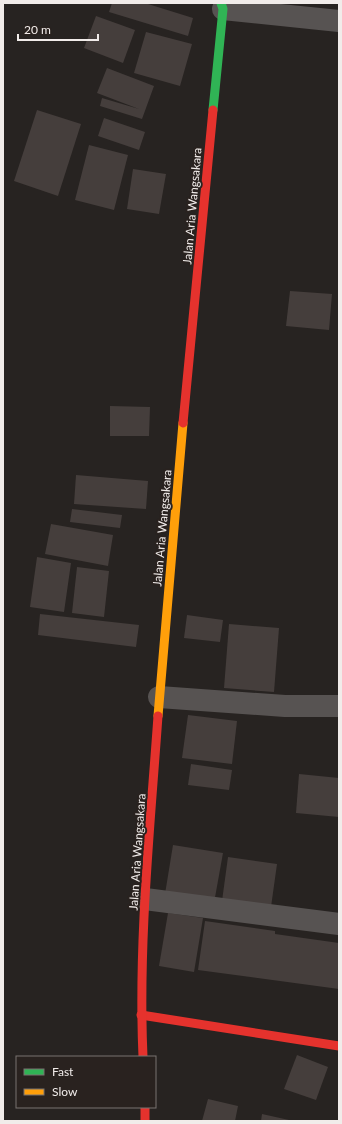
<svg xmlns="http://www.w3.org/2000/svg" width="342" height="1124" viewBox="0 0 342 1124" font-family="Lato,sans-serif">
	<rect width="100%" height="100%" fill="#272321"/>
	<!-- building -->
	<g fill="#453e3c">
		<polygon points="112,3 149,3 148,4 193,18 188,36 109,12"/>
		<polygon points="96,16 135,30 123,63 84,48"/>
		<polygon points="146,32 192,44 180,86 134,73"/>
		<polygon points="107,68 154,86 142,119 100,106 102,98 139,109 97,93"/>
		<polygon points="37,110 81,124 58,196 14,181"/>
		<polygon points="104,118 145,132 139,150 98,136"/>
		<polygon points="89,145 128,155 114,210 75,200"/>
		<polygon points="133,169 166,174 159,214 127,209"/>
		<polygon points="290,291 332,294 329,330 286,326"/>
		<polygon points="110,406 150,407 149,436 110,436"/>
		<polygon points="76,475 148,481 146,509 74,504"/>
		<polygon points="72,509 122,515 120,528 70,522"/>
		<polygon points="51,524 113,535 108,566 45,554"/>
		<polygon points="37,557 71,563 64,612 30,607"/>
		<polygon points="77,567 109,571 104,617 72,613"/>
		<polygon points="40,614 139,625 136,647 38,635"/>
		<polygon points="187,615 223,620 220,642 184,638"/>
		<polygon points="229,624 279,628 274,692 224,688"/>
		<polygon points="188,715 237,721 232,764 182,758"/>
		<polygon points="191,764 232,770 229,790 188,785"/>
		<polygon points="299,774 339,778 339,817 296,813"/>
		<polygon points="173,845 223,853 214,903 165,894"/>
		<polygon points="228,857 277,864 271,907 222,901"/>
		<polygon points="168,913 203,918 194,972 159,966"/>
		<polygon points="205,921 275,931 275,934 339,943 339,989 198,970"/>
		<polygon points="297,1055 328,1067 316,1100 284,1089"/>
		<polygon points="208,1099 238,1106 235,1121 202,1121"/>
		<polygon points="262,1114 289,1120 289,1121 261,1121"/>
	</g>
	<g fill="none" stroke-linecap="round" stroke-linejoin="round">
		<!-- street -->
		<g stroke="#575352" stroke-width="22">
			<polyline points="223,9 339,21"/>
			<polyline points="159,697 285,706 339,706"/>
			<polyline points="145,899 339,924"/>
		</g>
		<!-- fast -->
		<polyline stroke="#30b455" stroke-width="9" points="213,110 223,9 221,3"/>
		<!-- slow -->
		<polyline stroke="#ff9f0a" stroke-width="9" points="158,716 183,423"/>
		<!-- jam -->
		<g stroke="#e5322d" stroke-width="9">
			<polyline points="183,423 213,110"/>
			<polyline points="141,1015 339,1046"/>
			<path d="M 143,1057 C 138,944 150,829 158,716"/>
			<polyline points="145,1107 145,1121"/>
		</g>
	</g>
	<g text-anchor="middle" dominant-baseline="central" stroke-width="4" stroke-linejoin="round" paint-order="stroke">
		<!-- street labels -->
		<g font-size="12" fill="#f1ecea" stroke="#29221f">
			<text transform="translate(192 206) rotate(-85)">Jalan Aria Wangsakara</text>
			<text transform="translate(162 528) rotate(-85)">Jalan Aria Wangsakara</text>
			<text transform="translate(137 852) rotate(-86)">Jalan Aria Wangsakara</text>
		</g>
	</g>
	<!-- border -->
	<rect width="342" height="1124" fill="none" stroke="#f1ecea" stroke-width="8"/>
	<!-- legend -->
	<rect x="16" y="1056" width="140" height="52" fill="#29221f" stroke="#797370"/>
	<rect x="24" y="1069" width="20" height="6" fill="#30b455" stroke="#797370"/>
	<text x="52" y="1076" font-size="12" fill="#f1ecea">Fast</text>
	<rect x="24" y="1089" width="20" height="6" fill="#ff9f0a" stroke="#797370"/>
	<text x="52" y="1096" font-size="12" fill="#f1ecea">Slow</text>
	<!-- scale -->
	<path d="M18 34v6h80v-6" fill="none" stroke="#f1ecea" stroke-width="2"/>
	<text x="24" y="34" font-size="12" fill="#f1ecea" stroke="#29221f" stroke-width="3" paint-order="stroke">20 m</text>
</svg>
